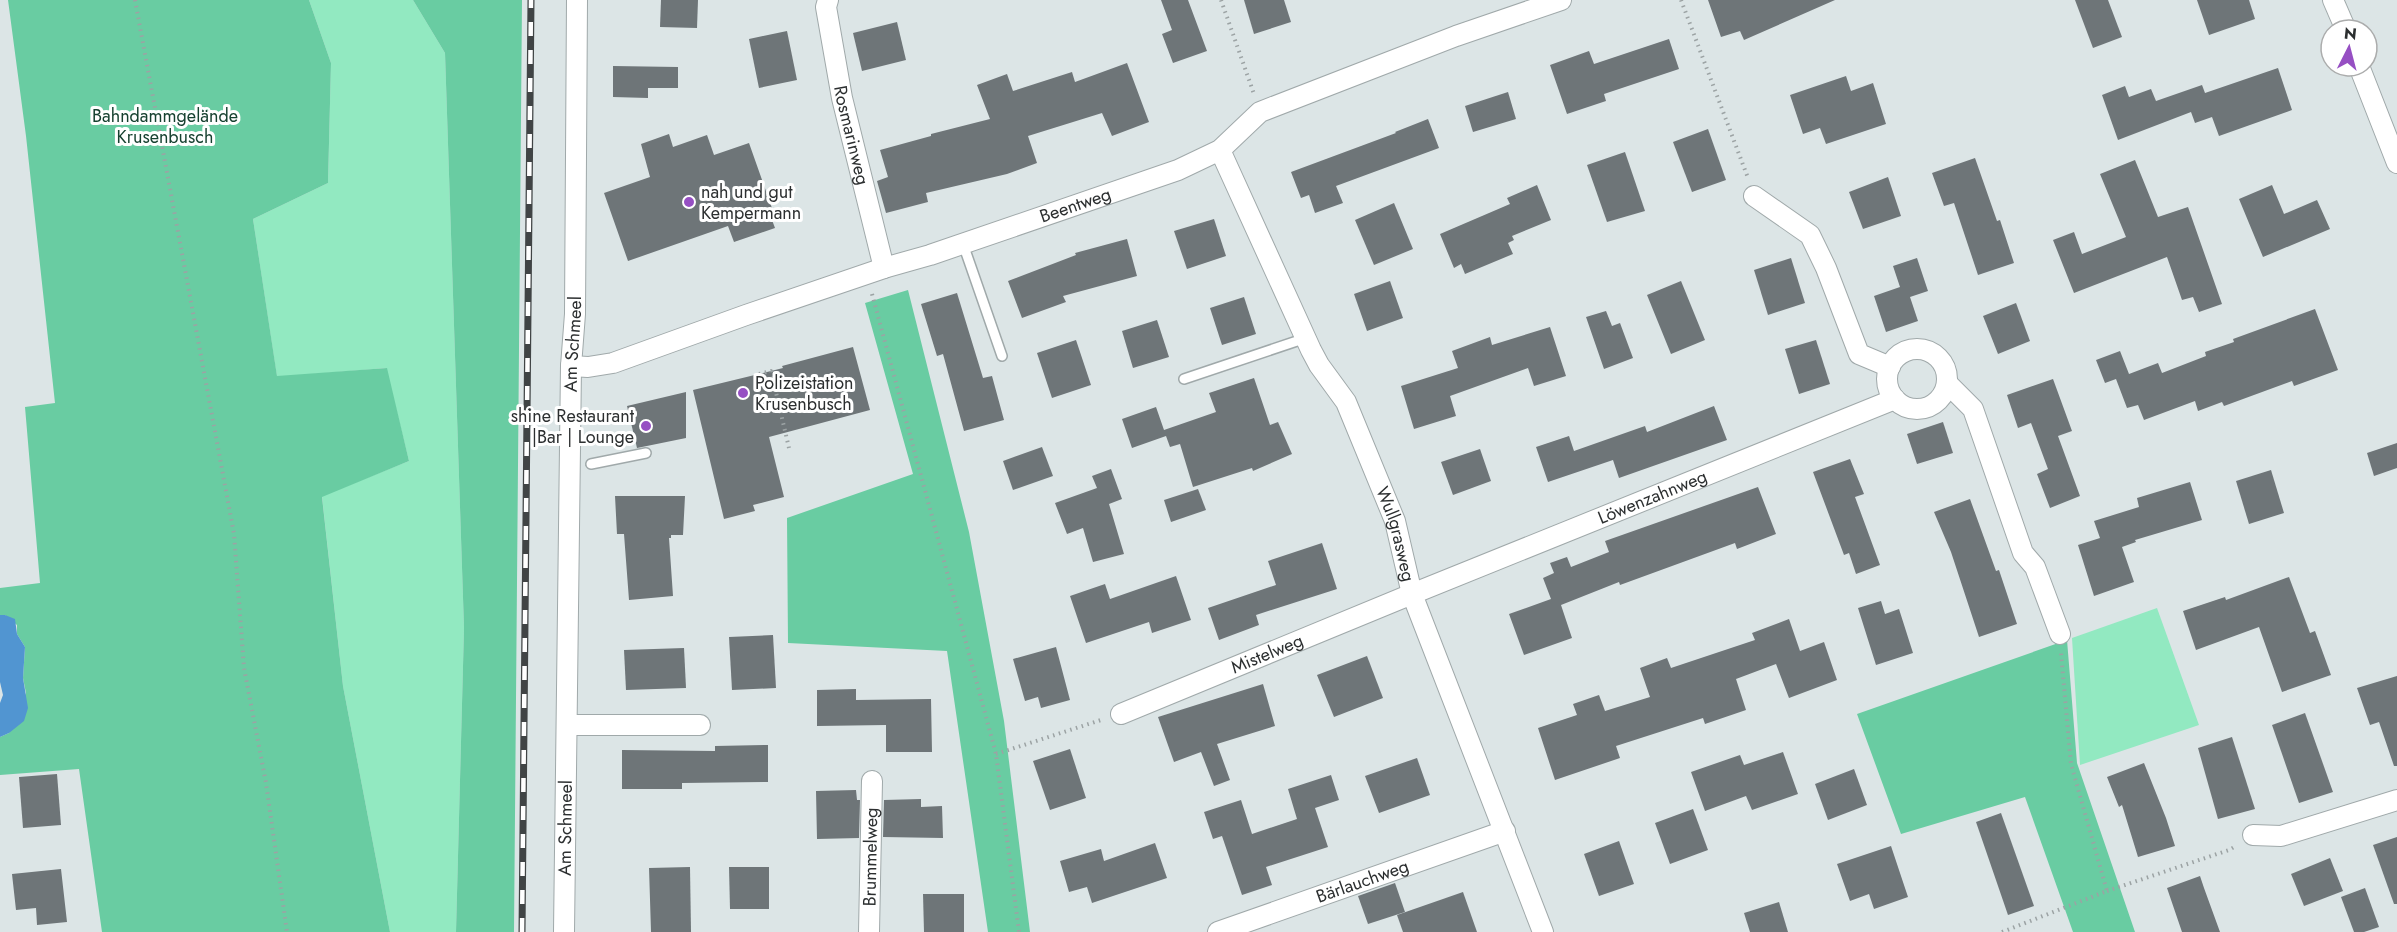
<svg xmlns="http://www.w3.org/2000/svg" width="2397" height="932" viewBox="0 0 2397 932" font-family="Jost,sans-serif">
	<rect width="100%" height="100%" fill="#dce5e6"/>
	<!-- green -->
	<g fill="#92e9c1">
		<polygon points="309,0 413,0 445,53 464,628 456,932 390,932 343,686 322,496 409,461 386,368 277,377 253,219 328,183 331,63"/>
		<polygon points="2157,608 2199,725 2080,765 2072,638"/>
	</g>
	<!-- forest -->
	<g fill="#69cca2">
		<polygon points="8,0 309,0 331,63 328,183 253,219 277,376 387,368 409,461 322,497 343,686 390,932 102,932 79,769 0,775 0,737 9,733 26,693 23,678 25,647 17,634 17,625 5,615 0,615 0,588 40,583 25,407 55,403 26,136"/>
		<polygon points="413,0 522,0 514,932 456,932 464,628 445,53"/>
		<polygon points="908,290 969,532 1004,721 1030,932 988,932 947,651 788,643 787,518 913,474 865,303"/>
		<polygon points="2067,640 2077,763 2135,932 2073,932 2025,797 1901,834 1857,714"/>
	</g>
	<!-- water -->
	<polygon fill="#5195d1" points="0,615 5,615 15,619 17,634 25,647 23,678 28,708 24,721 9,733 0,737 0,703 3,695 0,682"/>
	<!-- building -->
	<g fill="#6e7578">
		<polygon points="661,0 698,0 697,28 660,27"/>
		<polygon points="1161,0 1188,0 1207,51 1173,63 1162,34 1172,30"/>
		<polygon points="1244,0 1284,0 1291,22 1254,34"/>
		<polygon points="1708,0 1835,0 1744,40 1740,31 1721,37"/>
		<polygon points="2075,0 2108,0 2122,37 2093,48"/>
		<polygon points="2197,0 2249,0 2255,19 2209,35"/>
		<polygon points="897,22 906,60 862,71 853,33"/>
		<polygon points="787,31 797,80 759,88 749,39"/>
		<polygon points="1669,39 1679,69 1604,94 1606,101 1567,114 1550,65 1589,51 1594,64"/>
		<polygon points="1127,63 1149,122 1112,136 1102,113 1028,136 1037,163 1007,174 926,193 928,202 886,213 877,181 888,177 880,150 931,136 931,134 990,119 977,85 1007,74 1013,91 1072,72 1075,82"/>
		<polygon points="613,66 678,67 678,88 648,88 648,98 613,97"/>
		<polygon points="2278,68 2292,110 2219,136 2212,117 2195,123 2191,112 2118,140 2102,95 2125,86 2129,97 2151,89 2156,101 2202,85 2205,93"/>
		<polygon points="1846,76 1851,91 1873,83 1886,124 1826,144 1820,128 1803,134 1790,95"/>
		<polygon points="1508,92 1516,119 1473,132 1465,106"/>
		<polygon points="1428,119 1439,148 1336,186 1343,203 1315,213 1309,195 1301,198 1291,172 1396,133 1395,132"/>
		<polygon points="1708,129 1726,180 1692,192 1673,142"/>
		<polygon points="669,134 673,147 707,135 714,155 749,143 773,211 769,212 775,228 734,242 728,226 628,261 604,193 650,177 641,144"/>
		<polygon points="1625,152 1645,211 1607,222 1587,165"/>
		<polygon points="1975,158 1997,221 2000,220 2014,263 1978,275 1954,203 1944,206 1932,173"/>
		<polygon points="2135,160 2158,217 2188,207 2222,304 2199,312 2193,297 2182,300 2167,257 2074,293 2053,240 2074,232 2082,254 2126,237 2100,174"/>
		<polygon points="1888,177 1901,216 1863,229 1849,192"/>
		<polygon points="1537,185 1551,220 1512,236 1514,240 1508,243 1513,254 1465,274 1461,264 1454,268 1440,234 1510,204 1507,198"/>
		<polygon points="2272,185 2284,214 2317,200 2330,229 2263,257 2239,199"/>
		<polygon points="1394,203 1413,249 1374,265 1355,220"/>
		<polygon points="1214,219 1226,256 1187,269 1174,231"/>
		<polygon points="1127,239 1137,276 1063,296 1066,302 1022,318 1008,281 1076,255 1075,253"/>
		<polygon points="1791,258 1805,303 1768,315 1754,270"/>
		<polygon points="1917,258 1928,291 1910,297 1918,321 1886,332 1874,296 1900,287 1893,266"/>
		<polygon points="1390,281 1403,318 1367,331 1354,294"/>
		<polygon points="1681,281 1705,340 1671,354 1647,295"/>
		<polygon points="957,293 983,378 992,376 1004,420 964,431 943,354 937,356 921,304"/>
		<polygon points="1244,297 1256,334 1222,345 1210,308"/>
		<polygon points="2016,303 2030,341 1998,354 1983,316"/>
		<polygon points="2315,309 2338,370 2294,386 2292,381 2224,406 2222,402 2198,411 2195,401 2144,420 2138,405 2127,408 2116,379 2105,383 2096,360 2120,351 2129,374 2158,363 2162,373 2206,356 2205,352 2234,342 2233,339"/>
		<polygon points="1606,311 1612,326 1620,323 1633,358 1604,369 1586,317"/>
		<polygon points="1157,320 1169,357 1133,368 1122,331"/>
		<polygon points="1550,327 1566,376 1534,386 1528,368 1450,396 1456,416 1414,429 1401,386 1458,368 1452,351 1490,337 1492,345"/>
		<polygon points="1076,340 1091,385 1052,398 1037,353"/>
		<polygon points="1816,340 1830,384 1799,394 1785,349"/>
		<polygon points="853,347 870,410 769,437 784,497 753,505 755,511 724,519 693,390 783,368 782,366"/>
		<polygon points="1254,378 1270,425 1278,422 1292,454 1253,471 1252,468 1193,487 1180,444 1170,447 1166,436 1132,448 1122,419 1156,407 1164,430 1216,412 1209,393"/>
		<polygon points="2053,379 2072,431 2058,436 2080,496 2050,508 2037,474 2048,469 2031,423 2018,428 2007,395"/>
		<polygon points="686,392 686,438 637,448 627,406"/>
		<polygon points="1714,406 1727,440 1619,478 1613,460 1548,482 1536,447 1569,436 1574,451 1645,426 1647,432"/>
		<polygon points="1943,422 1953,453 1917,464 1907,434"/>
		<polygon points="2397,443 2397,468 2374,476 2367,453"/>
		<polygon points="1042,447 1053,476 1013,490 1003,461"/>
		<polygon points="1480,449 1491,481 1453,495 1441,462"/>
		<polygon points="1850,459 1864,494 1855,497 1880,565 1856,574 1849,553 1844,555 1813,472"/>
		<polygon points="1111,469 1122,499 1109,504 1124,554 1093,562 1083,528 1067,534 1055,503 1097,488 1092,476"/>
		<polygon points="2271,470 2284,513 2249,524 2236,481"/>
		<polygon points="2190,482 2202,520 2135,540 2136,542 2122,547 2134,582 2094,596 2078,545 2100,538 2094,521 2139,507 2137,498"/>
		<polygon points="1758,487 1776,534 1737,549 1735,543 1620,585 1619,582 1561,605 1572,638 1524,655 1509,614 1551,599 1543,578 1554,573 1550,563 1567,557 1571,567 1609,552 1605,541"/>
		<polygon points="1198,489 1206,510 1171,522 1164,500"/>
		<polygon points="615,496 685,496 683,535 671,535 671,538 669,538 673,596 629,600 624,534 617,534"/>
		<polygon points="1970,499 1996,571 1999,570 2017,624 1979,637 1951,552 1934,512"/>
		<polygon points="1322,543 1337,589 1256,615 1259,625 1219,640 1208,608 1276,585 1268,561"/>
		<polygon points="1176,576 1191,620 1152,633 1149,622 1086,643 1070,596 1105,584 1110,599"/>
		<polygon points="2289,577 2310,633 2315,631 2331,675 2282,692 2259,627 2196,650 2183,611 2225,597 2226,600"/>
		<polygon points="1881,601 1885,614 1899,609 1913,653 1876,665 1858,608"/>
		<polygon points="1789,619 1800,651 1824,642 1837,680 1789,698 1776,664 1736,679 1746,710 1705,724 1703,718 1616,746 1620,758 1555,780 1538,728 1577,715 1573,704 1599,695 1605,711 1650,697 1640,668 1667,658 1671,668 1755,640 1752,633"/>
		<polygon points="773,635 776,688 732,690 729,637"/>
		<polygon points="1056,647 1070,700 1041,708 1038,697 1025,701 1013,659"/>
		<polygon points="684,648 686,688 626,690 624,650"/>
		<polygon points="1367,656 1383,698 1334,717 1317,675"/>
		<polygon points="2397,676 2397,766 2394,766 2379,722 2370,725 2357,688"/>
		<polygon points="1263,684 1275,726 1217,744 1230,780 1214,786 1201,752 1174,762 1158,717"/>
		<polygon points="856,689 856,700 931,699 932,752 886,752 886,725 817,726 817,690"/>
		<polygon points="2305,713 2333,792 2299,803 2272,725"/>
		<polygon points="2232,737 2255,809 2218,819 2198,748"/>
		<polygon points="768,745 768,782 682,783 682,789 622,789 622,750 715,751 715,746"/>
		<polygon points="1070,749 1086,798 1050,810 1033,761"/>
		<polygon points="1783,752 1798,794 1752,810 1746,796 1705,811 1691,772 1740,755 1744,765"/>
		<polygon points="1417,758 1430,795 1379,813 1365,776"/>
		<polygon points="2144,763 2166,818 2175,846 2138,857 2122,805 2119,807 2107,777"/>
		<polygon points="1854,769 1867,805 1828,820 1815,784"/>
		<polygon points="57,774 61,825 23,828 19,777"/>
		<polygon points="1331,775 1339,800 1315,808 1328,847 1266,867 1272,885 1242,895 1222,836 1213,839 1204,812 1241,800 1252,834 1297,819 1288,789"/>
		<polygon points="856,790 857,800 860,800 859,838 817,839 816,791"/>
		<polygon points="921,799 921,807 942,806 943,838 883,837 884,800"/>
		<polygon points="1693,809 1708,850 1670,864 1655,823"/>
		<polygon points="2001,813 2034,906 2008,915 1976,822"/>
		<polygon points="2397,837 2397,904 2394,904 2373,845"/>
		<polygon points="1619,841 1634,884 1599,896 1584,854"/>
		<polygon points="1155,843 1167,878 1092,903 1087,887 1069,892 1060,861 1101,849 1104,861"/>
		<polygon points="1891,846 1908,897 1874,909 1869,894 1850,901 1837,864"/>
		<polygon points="2330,858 2343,891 2304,906 2291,874"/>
		<polygon points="690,867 691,932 651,932 649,868"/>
		<polygon points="729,867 769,867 769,909 730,909"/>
		<polygon points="61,869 67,922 37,925 36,908 16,910 12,874"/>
		<polygon points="2200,876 2204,888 2220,932 2182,932 2167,888"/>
		<polygon points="1395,883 1405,912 1368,924 1358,896"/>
		<polygon points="2365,888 2379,927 2364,932 2354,932 2341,897"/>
		<polygon points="1463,892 1477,932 1403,932 1397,915"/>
		<polygon points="923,894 964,894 964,932 924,932"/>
		<polygon points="1779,902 1788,932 1750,932 1744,913"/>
	</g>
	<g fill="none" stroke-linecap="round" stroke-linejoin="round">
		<!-- service casing -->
		<g stroke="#a0a9aa" stroke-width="12">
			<g id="service">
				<polyline points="963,244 1002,356"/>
				<polyline points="1184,379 1306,338"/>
				<polyline points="591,464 646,453"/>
			</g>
		</g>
		<!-- minor casing -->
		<g stroke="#a0a9aa" stroke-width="22">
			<g id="minor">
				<path id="s1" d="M 828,0 L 826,7 L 842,98 L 884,268"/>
				<polyline points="2333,0 2346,30"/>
				<polyline points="2359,66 2397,163"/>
				<path id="s2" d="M 1220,150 L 1311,350 L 1319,365 L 1346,402 L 1395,521 L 1412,594 L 1543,932"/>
				<polyline points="1754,196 1810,235 1826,268 1859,354 1890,367"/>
				<circle cx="1917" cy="379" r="30"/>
				<path id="s3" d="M 571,366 L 588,367 L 613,363 L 746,315 L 884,268 L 930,255 L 1178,170 L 1220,150 L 1260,112 L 1456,36 L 1561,0"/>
				<polyline points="1947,383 1973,409 2023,553 2035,567 2060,634"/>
				<path id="s4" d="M 1121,714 L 1412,594 L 1895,399"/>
				<polyline points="567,725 700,725"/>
				<polyline points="2253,835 2281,836 2397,800"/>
				<path id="s5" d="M 564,932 L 571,366 L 575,314 L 577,0"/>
				<path id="s6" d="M 869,932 L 872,781"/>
				<path id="s7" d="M 1218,932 L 1505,831"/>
			</g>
		</g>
		<!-- path -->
		<g stroke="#9ca3a4" stroke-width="4" stroke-dasharray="1.5 4.5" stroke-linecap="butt">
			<polyline points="135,0 234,534 244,668 266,783 287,932"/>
			<polyline points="1221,0 1254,94"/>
			<polyline points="1681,0 1748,178"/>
			<polyline points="872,294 996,754 1019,932"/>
			<polyline points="759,374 771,371 789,448"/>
			<polyline points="996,754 1101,720"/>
			<polyline points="2107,891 2229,850 2236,846"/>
			<polyline points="2002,932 2107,891 2071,764 2061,653"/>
		</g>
		<!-- service -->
		<use href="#service" stroke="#fff" stroke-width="9"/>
		<!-- minor -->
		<use href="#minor" stroke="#fff" stroke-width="20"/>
		<!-- rail casing -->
		<g stroke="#404445" stroke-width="7">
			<polyline id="rail" points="522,932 531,0"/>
		</g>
		<!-- rail -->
		<use href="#rail" stroke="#fff" stroke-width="4.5" stroke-dasharray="14" stroke-linecap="butt"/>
	</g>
	<!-- markers -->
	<g fill="#964fc3" stroke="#fff" stroke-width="2">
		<circle cx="689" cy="202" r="6"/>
		<circle cx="743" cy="393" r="6"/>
		<circle cx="646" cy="426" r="6"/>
	</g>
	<g text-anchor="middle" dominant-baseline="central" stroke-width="6" stroke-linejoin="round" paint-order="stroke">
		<!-- park labels -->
		<g font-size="18" fill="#164130" stroke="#fff">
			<text x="165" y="116">Bahndammgelände<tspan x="165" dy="21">Krusenbusch</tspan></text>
		</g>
		<!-- street labels -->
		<g font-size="18" fill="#2c2f30" stroke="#fff">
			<text stroke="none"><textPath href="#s1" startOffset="138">Rosmarinweg</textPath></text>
			<text stroke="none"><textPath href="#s3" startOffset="531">Beentweg</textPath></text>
			<text stroke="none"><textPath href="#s5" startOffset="588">Am Schmeel</textPath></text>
			<text stroke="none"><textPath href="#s4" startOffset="574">Löwenzahnweg</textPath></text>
			<text stroke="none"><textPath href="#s2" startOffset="424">Wullgrasweg</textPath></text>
			<text stroke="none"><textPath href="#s4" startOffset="158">Mistelweg</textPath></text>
			<text stroke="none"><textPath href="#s5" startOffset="104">Am Schmeel</textPath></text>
			<text stroke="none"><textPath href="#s6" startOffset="75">Brummelweg</textPath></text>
			<text stroke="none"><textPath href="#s7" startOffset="153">Bärlauchweg</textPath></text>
		</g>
		<!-- poi labels -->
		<g font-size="18" fill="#2c2f30" stroke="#fff" text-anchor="start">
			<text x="701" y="192">nah und gut<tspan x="701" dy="21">Kempermann</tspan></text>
			<text x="755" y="383">Polizeistation<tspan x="755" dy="21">Krusenbusch</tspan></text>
			<text x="634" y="416" text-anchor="end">shine Restaurant<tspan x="634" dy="21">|Bar | Lounge</tspan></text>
		</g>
	</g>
	<!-- north arrow -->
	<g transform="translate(2349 48) rotate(6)"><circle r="28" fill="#ffffff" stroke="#abacac" stroke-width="1.5"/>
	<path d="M0-4.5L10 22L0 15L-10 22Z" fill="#964fc3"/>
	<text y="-9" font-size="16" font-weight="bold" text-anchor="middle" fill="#2c2f30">N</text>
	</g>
</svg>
